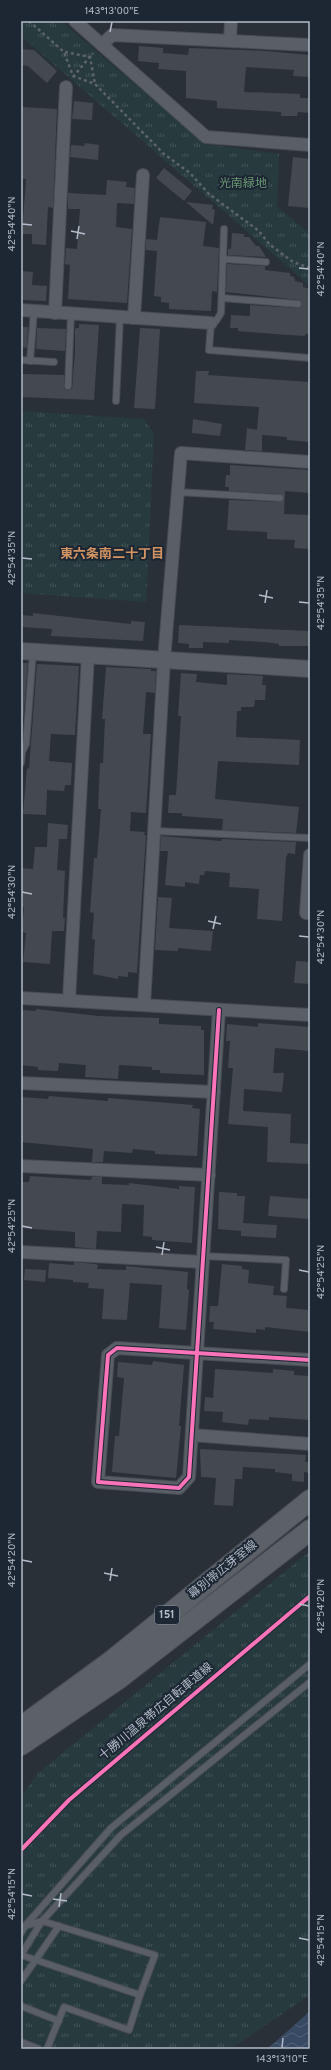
<svg xmlns="http://www.w3.org/2000/svg" width="331" height="2070" viewBox="0 0 331 2070" font-family="Overpass,'Noto Sans JP',sans-serif">
	<defs>
		<pattern id="park-tufts" width="24" height="20" patternUnits="userSpaceOnUse"><rect width="24" height="20" fill="#273a3e"/><path d="M3 7l-1-3M5 7V3M7 7l1-3M15 17l-1-3M17 17v-4M19 17l1-3" fill="none" stroke="#445559"/></pattern>
		<pattern id="water-waves" width="16" height="10" patternUnits="userSpaceOnUse"><rect width="16" height="10" fill="#384963"/><path d="M0 5q4-4 8 0t8 0" fill="none" stroke="#526178"/></pattern>
	</defs>
	<rect width="100%" height="100%" fill="#2a3038"/>
	<!-- park -->
	<g fill="url(#park-tufts)">
		<polygon points="21,21 61,21 205,144 279,154 277,206 310,234 310,286 21,36"/>
		<polygon points="21,411 144,419 154,434 146,602 21,593"/>
		<polygon points="310,1551 310,1995 231,2049 21,2049 21,1797 38,1773"/>
	</g>
	<!-- water -->
	<polygon fill="url(#water-waves)" points="310,2011 310,2049 267,2049 272,2045"/>
	<!-- building -->
	<g fill="#444950">
		<polygon points="139,46 163,48 163,53 188,55 189,48 266,51 310,55 310,77 293,76 294,70 246,67 244,92 300,94 300,98 310,98 310,113 298,112 297,116 281,116 281,112 217,108 217,101 186,98 186,71 158,69 159,63 138,61"/>
		<polygon points="21,49 34,50 57,71 47,83 28,66 21,65"/>
		<polygon points="74,101 93,103 92,120 72,119"/>
		<polygon points="21,107 57,109 53,208 48,207 46,245 32,244 32,234 22,234 26,179 21,179"/>
		<polygon points="85,143 99,145 98,160 70,157 71,145 84,146"/>
		<polygon points="293,157 310,159 309,208 288,206"/>
		<polygon points="164,168 192,191 184,201 156,178"/>
		<polygon points="107,180 127,182 126,187 135,188 134,204 117,203 116,227 132,229 127,303 68,299 70,265 65,264 66,248 77,249 80,209 68,209 68,193 106,195"/>
		<polygon points="186,202 213,205 212,209 215,210 213,225"/>
		<polygon points="160,217 206,222 203,246 219,248 217,292 212,291 211,311 169,309 169,303 161,302 161,297 154,296 157,251 146,250 146,239 157,240"/>
		<polygon points="232,233 244,234 244,237 249,237 256,246 259,246 266,257 228,255 228,249 231,249"/>
		<polygon points="227,264 265,266 265,270 290,273 290,276 294,277 295,281 303,283 303,287 310,289 310,334 305,334 305,336 274,334 238,331 238,328 230,328 231,315 250,316 250,305 298,308 302,304 298,300 226,292"/>
		<polygon points="21,271 33,272 32,285 47,286 46,301 21,300"/>
		<polygon points="79,324 99,325 94,400 21,397 21,374 64,375 64,388 67,390 72,389 75,352 75,330 76,328 79,328"/>
		<polygon points="21,327 28,327 27,348 21,347"/>
		<polygon points="37,328 66,329 65,351 36,349"/>
		<polygon points="140,328 160,329 155,409 134,408"/>
		<polygon points="196,371 209,371 208,375 310,382 310,442 287,440 287,437 262,435 262,451 245,450 247,428 257,430 259,407 194,403"/>
		<polygon points="193,419 222,424 220,436 192,433"/>
		<polygon points="230,465 310,470 310,493 285,491 284,514 310,515 310,549 294,548 295,540 267,539 267,532 227,530 229,500 280,502 284,499 280,494 229,491 229,487 225,487 226,475 230,475"/>
		<polygon points="33,613 131,624 131,621 145,622 143,641 51,636 52,629 21,627 21,615 33,616"/>
		<polygon points="179,625 310,631 309,646 279,646 279,644 264,642 229,640 229,643 203,642 203,648 189,648 189,644 178,643"/>
		<polygon points="21,663 28,663 22,735 21,735"/>
		<polygon points="37,664 79,666 75,735 51,734 49,761 72,763 71,785 65,785 64,791 47,790 46,815 23,814 27,768 29,769"/>
		<polygon points="106,667 151,669 151,671 156,671 155,693 146,692 143,734 151,734 146,813 131,812 130,831 145,832 144,835 146,835 137,973 128,972 128,977 118,976 118,979 93,974 95,940 92,939 94,913 90,912 94,858 97,858 101,809 98,809 100,763 103,763 105,719 102,719"/>
		<polygon points="181,673 197,674 196,682 227,685 227,674 263,676 262,685 266,685 265,700 255,700 254,707 241,707 241,711 237,711 236,737 300,740 299,765 218,761 215,799 299,807 296,833 222,830 223,819 182,816 182,813 168,813 169,795 176,795 181,716 178,716"/>
		<polygon points="48,823 68,825 67,839 59,839 57,870 65,871 63,918 65,918 64,931 52,931 50,964 23,962 26,933 22,932 24,907 21,907 22,868 33,869 35,847 47,847"/>
		<polygon points="161,836 221,841 222,839 296,842 295,854 288,853 286,858 282,921 257,919 259,889 229,887 230,873 205,871 204,875 200,875 199,884 185,882 185,887 165,885 168,851 160,851"/>
		<polygon points="158,897 172,898 169,928 213,931 211,951 178,948 178,951 155,950"/>
		<polygon points="296,961 310,962 310,984 294,983"/>
		<polygon points="36,1009 98,1016 159,1018 159,1024 201,1026 201,1030 204,1030 204,1075 160,1073 160,1070 152,1070 152,1067 119,1065 118,1079 85,1077 86,1065 59,1063 58,1071 38,1070 38,1067 21,1065 21,1010 36,1011"/>
		<polygon points="258,1023 310,1027 310,1051 275,1048 273,1073 284,1073 282,1092 244,1089 243,1111 291,1114 290,1143 310,1144 310,1164 267,1162 268,1127 228,1124 233,1068 228,1068 230,1041 226,1041 227,1024 258,1027"/>
		<polygon points="49,1096 108,1101 108,1098 193,1105 192,1108 200,1109 197,1156 155,1154 155,1151 133,1149 132,1153 104,1151 103,1162 92,1162 93,1149 21,1142 21,1097 48,1099"/>
		<polygon points="30,1176 91,1180 92,1177 102,1177 102,1184 129,1185 129,1183 179,1189 179,1186 195,1187 192,1243 152,1240 152,1237 143,1236 144,1205 122,1204 121,1232 97,1231 96,1249 75,1247 75,1232 21,1228 21,1182 29,1182"/>
		<polygon points="219,1192 237,1193 237,1196 245,1196 243,1223 277,1225 276,1238 241,1236 241,1231 218,1229"/>
		<polygon points="270,1196 310,1199 310,1219 268,1216"/>
		<polygon points="74,1262 95,1264 98,1265 97,1269 126,1270 126,1266 188,1272 187,1289 189,1290 186,1330 159,1328 162,1285 130,1283 127,1320 102,1319 104,1289 88,1288 89,1283 73,1282 73,1280 48,1278 49,1263 74,1265"/>
		<polygon points="222,1264 242,1266 242,1269 249,1270 248,1283 274,1286 273,1295 287,1296 286,1308 310,1310 310,1332 265,1327 265,1330 256,1329 256,1333 213,1329 214,1322 209,1322 210,1306 218,1306"/>
		<polygon points="25,1269 46,1270 45,1282 24,1280"/>
		<polygon points="153,1361 184,1365 179,1426 181,1426 176,1478 112,1472 115,1436 119,1436 124,1378 117,1377 118,1362 152,1365"/>
		<polygon points="215,1369 273,1373 273,1369 294,1371 294,1375 310,1376 310,1420 269,1417 269,1420 249,1419 248,1425 222,1422 223,1412 204,1411 205,1397 213,1398"/>
		<polygon points="200,1449 306,1455 305,1462 310,1462 310,1473 304,1472 304,1482 292,1481 292,1474 275,1472 275,1469 243,1467 242,1479 235,1479 233,1506 214,1505 216,1478 201,1477"/>
	</g>
	<g fill="none" stroke-linecap="round" stroke-linejoin="round">
		<!-- service casing -->
		<g stroke="#484c53" stroke-width="8">
			<g id="service">
				<polyline points="224,229 221,313 216,321 211,323 209,350 310,358"/>
				<polyline points="223,259 266,262"/>
				<polyline points="222,298 298,304"/>
				<polyline points="21,360 54,362"/>
				<polyline points="30,361 34,311"/>
				<polyline points="68,386 71,314"/>
				<polyline points="116,401 120,317"/>
				<polyline points="177,492 280,498"/>
				<polyline points="21,763 22,752 26,744 33,652"/>
				<polyline points="155,831 310,838"/>
				<polyline points="203,1256 286,1260 284,1289"/>
				<polyline points="25,1926 42,1921 155,1955 140,1995 21,1955 42,1921 121,1835 310,1682"/>
				<polyline points="21,1933 25,1926 111,1828 310,1664"/>
				<polyline points="21,1981 59,1926"/>
				<polyline points="21,2006 59,2021"/>
				<polyline points="21,2042 39,2049"/>
				<polyline points="47,2049 64,2007 129,2030 140,1995"/>
			</g>
		</g>
		<!-- minor casing -->
		<g stroke="#484c53" stroke-width="14">
			<g id="minor">
				<polyline points="75,21 206,137 310,145"/>
				<polyline points="230,40 231,21"/>
				<polyline points="102,45 112,35 310,45"/>
				<polyline points="21,310 211,323"/>
				<polyline points="55,313 66,87"/>
				<polyline points="134,318 143,175"/>
				<polyline points="310,855 306,913 310,913"/>
				<polyline points="21,998 310,1015"/>
				<polyline points="69,1000 88,655"/>
				<polyline points="144,1005 164,660 181,453 310,462"/>
				<polyline points="219,1010 189,1477 179,1488 98,1482 108,1355 117,1348 310,1360"/>
				<polyline points="21,1083 214,1092"/>
				<polyline points="21,1166 209,1175"/>
				<polyline points="21,1252 203,1262"/>
				<polyline points="192,1435 310,1444"/>
			</g>
		</g>
		<!-- tertiary casing -->
		<g stroke="#484c53" stroke-width="18">
			<polyline id="tertiary" points="21,651 310,669"/>
		</g>
		<!-- primary casing -->
		<g stroke="#484c55" stroke-width="22">
			<g id="primary">
				<polyline points="21,1727 110,1662 310,1500"/>
				<polyline points="21,1745 117,1680 310,1530"/>
			</g>
		</g>
		<!-- path -->
		<g stroke="#5d636a" stroke-width="2.5" stroke-dasharray="3 3" stroke-linecap="butt">
			<polyline points="29,21 64,52 73,76 95,84 164,154 190,173 209,194 259,231 269,244 293,262 310,268"/>
			<polyline points="65,52 90,57 95,84"/>
			<polyline points="73,77 93,53"/>
		</g>
		<!-- service -->
		<use href="#service" stroke="#5a5e66" stroke-width="6"/>
		<!-- minor -->
		<use href="#minor" stroke="#5a5e66" stroke-width="12"/>
		<!-- tertiary -->
		<use href="#tertiary" stroke="#5a5e66" stroke-width="16"/>
		<!-- primary -->
		<use href="#primary" stroke="#5c6168" stroke-width="20"/>
		<!-- cycleway casing -->
		<g stroke="#1d2633" stroke-width="6">
			<g id="cycleway">
				<polyline points="219,1010 189,1477 179,1488 98,1482 108,1355 117,1348 310,1360"/>
				<polyline points="21,1850 69,1800 310,1596"/>
			</g>
		</g>
		<!-- cycleway -->
		<use href="#cycleway" stroke="#fb73b8" stroke-width="4"/>
	</g>
	<!-- ticks -->
	<path fill="none" stroke="#b4bcc9" stroke-width="1.5" d="M 110,32 L 112,22M 22,224 L 32,225M 71,231 L 85,234M 77,239 L 79,226M 299,268 L 309,269M 22,558 L 32,559M 259,595 L 273,598M 299,602 L 309,603M 265,603 L 267,590M 22,892 L 32,894M 208,921 L 221,924M 213,929 L 216,916M 299,936 L 309,937M 22,1226 L 32,1228M 156,1247 L 170,1250M 162,1255 L 164,1242M 299,1270 L 309,1272M 22,1560 L 32,1562M 104,1573 L 118,1576M 110,1581 L 112,1568M 299,1604 L 309,1606M 22,1894 L 32,1896M 53,1899 L 67,1901M 59,1907 L 61,1893M 299,1938 L 309,1940M 282,2048 L 283,2038"/>
	<g text-anchor="middle" dominant-baseline="central" stroke-width="4" stroke-linejoin="round" paint-order="stroke">
		<!-- shield labels -->
		<rect fill="#1d2633" stroke="#878f9c" stroke-width="1" x="155" y="1606" width="24" height="18" rx="3"/>
		<g font-size="11" font-weight="bold" fill="#b4bcc9">
			<text x="167" y="1615">151</text>
		</g>
		<!-- park labels -->
		<g font-size="12" fill="#6b9a76" stroke="#1d2633">
			<text x="243" y="184">光南緑地</text>
		</g>
		<!-- street labels -->
		<g font-size="12" fill="#b4bcc9" stroke="#1d2633">
			<text transform="translate(223 1570) rotate(-39)">幕別帯広芽室線</text>
			<text transform="translate(156 1712) rotate(-40)">十勝川温泉帯広自転車道線</text>
		</g>
		<!-- neighbourhood labels -->
		<g font-size="13" font-weight="bold" fill="#d59563" stroke="#1d2633">
			<text x="112" y="555">東六条南二十丁目</text>
		</g>
	</g>
	<!-- border -->
	<rect width="331" height="2070" fill="none" stroke="#1d2633" stroke-width="44"/>
	<rect x="22" y="22" width="287" height="2026" fill="none" stroke="#b4bcc9" stroke-width="1.5"/>
	<g font-size="10" text-anchor="middle" fill="#b4bcc9">
		<text x="112" y="14">143°13'00"E</text>
		<text transform="translate(11 224) rotate(-90)" y="4">42°54'40"N</text>
		<text transform="translate(320 269) rotate(-90)" y="4">42°54'40"N</text>
		<text transform="translate(11 558) rotate(-90)" y="4">42°54'35"N</text>
		<text transform="translate(320 603) rotate(-90)" y="4">42°54'35"N</text>
		<text transform="translate(11 892) rotate(-90)" y="4">42°54'30"N</text>
		<text transform="translate(320 937) rotate(-90)" y="4">42°54'30"N</text>
		<text transform="translate(11 1226) rotate(-90)" y="4">42°54'25"N</text>
		<text transform="translate(320 1272) rotate(-90)" y="4">42°54'25"N</text>
		<text transform="translate(11 1560) rotate(-90)" y="4">42°54'20"N</text>
		<text transform="translate(320 1606) rotate(-90)" y="4">42°54'20"N</text>
		<text transform="translate(11 1894) rotate(-90)" y="4">42°54'15"N</text>
		<text transform="translate(320 1940) rotate(-90)" y="4">42°54'15"N</text>
		<text x="282" y="2062">143°13'10"E</text>
	</g>
</svg>
